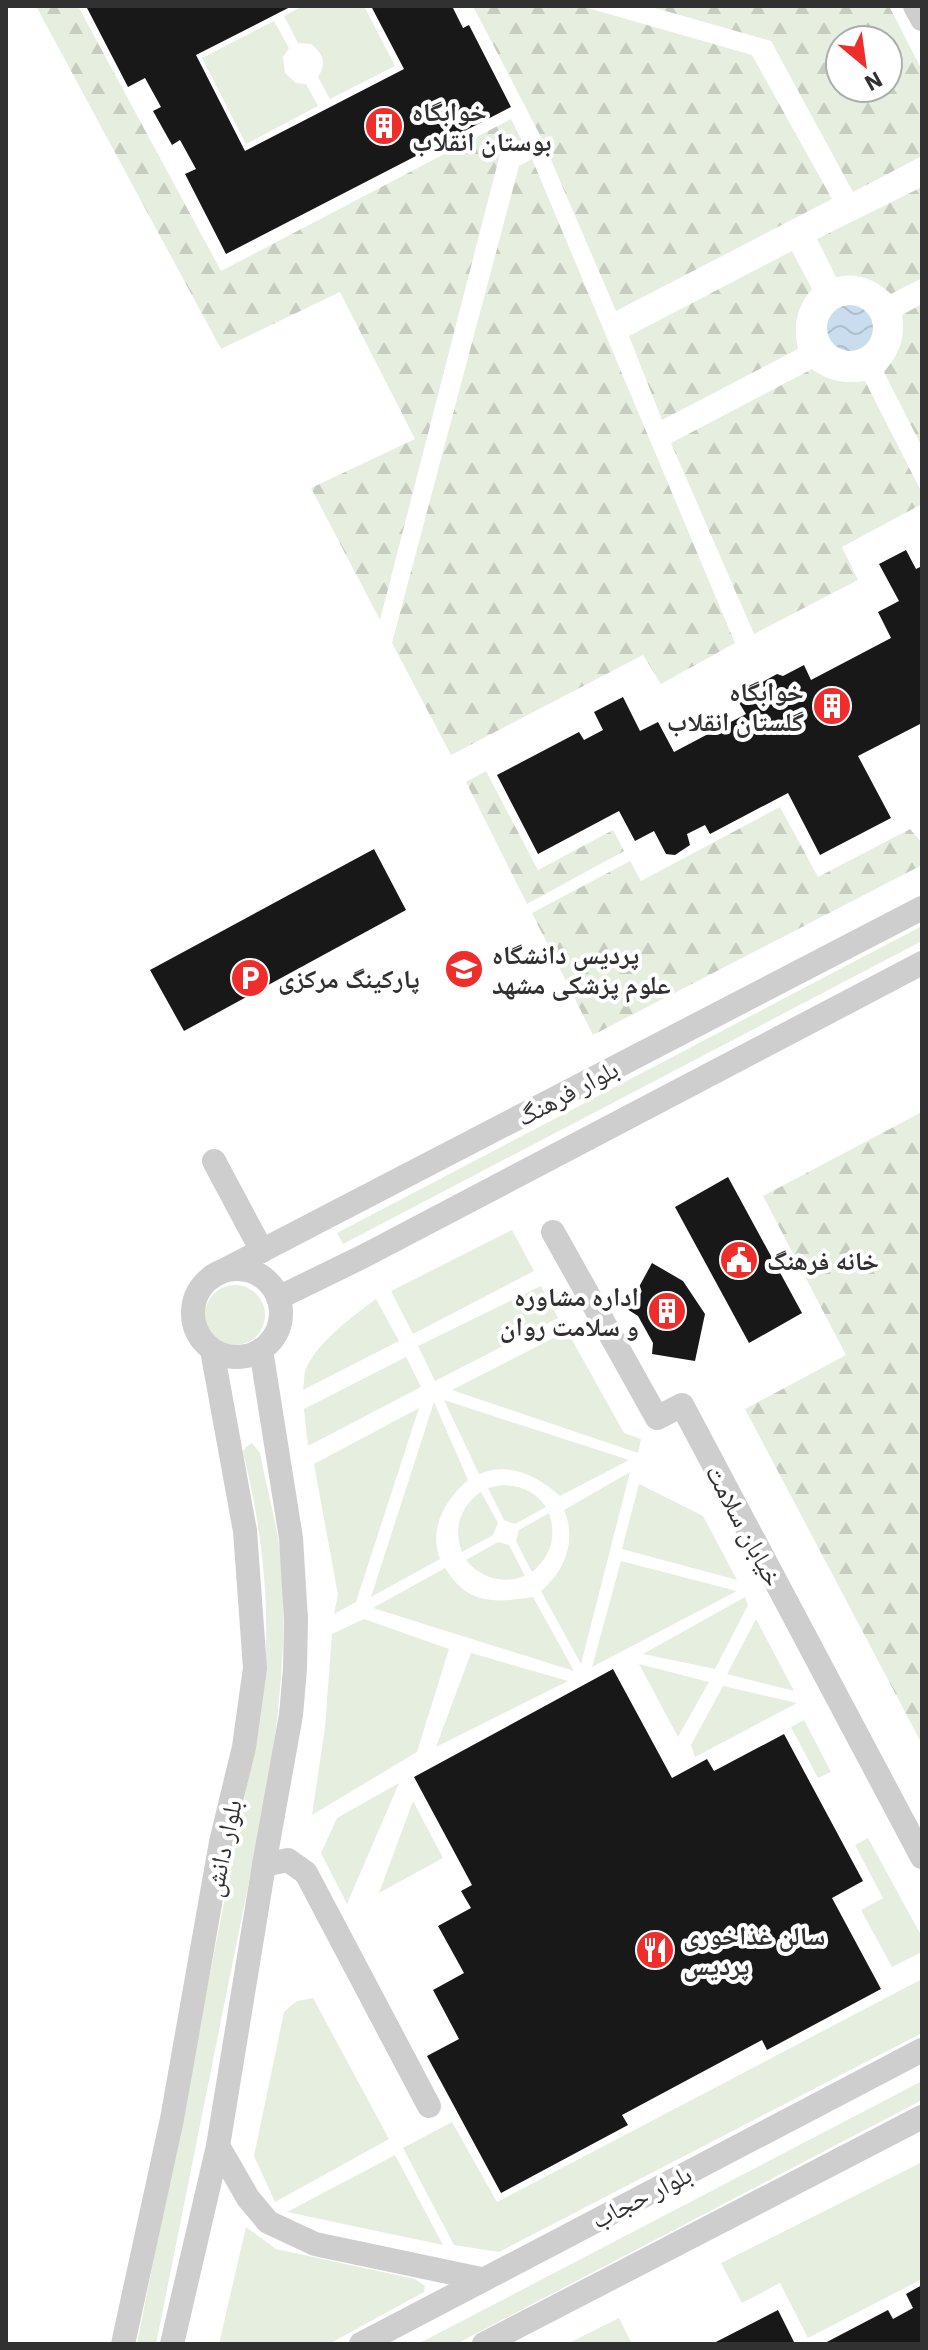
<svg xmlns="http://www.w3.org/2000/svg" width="928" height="2350" viewBox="0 0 928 2350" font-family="'IBM Plex Sans','Noto Naskh Arabic',sans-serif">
	<defs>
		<pattern id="forest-firs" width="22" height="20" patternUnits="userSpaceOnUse" patternTransform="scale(2)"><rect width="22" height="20" fill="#e6eedf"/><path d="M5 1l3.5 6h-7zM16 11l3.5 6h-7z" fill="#c6cdc0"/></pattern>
		<pattern id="water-waves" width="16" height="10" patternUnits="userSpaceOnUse" patternTransform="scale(2)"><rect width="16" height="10" fill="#caddef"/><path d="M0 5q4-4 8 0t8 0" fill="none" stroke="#aebecd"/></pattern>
	</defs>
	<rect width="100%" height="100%" fill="#fff"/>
	<!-- grass -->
	<g fill="#e6eedf">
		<path d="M 303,6 L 364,6 L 395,66 L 330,99 L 318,77 C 327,64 323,53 311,44 L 298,43 L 284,16 Z"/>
		<polygon points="274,21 289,48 283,57 285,73 296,83 306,84 318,106 246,144 202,58"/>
		<polygon points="922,926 922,941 343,1244 337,1233"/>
		<polygon points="512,1230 534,1271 413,1334 391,1291"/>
		<circle cx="235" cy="1315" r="30"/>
		<polygon points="541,1286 558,1318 435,1381 418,1346"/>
		<path d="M 376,1299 L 399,1341 L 303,1390 C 304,1384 304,1376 305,1371 C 315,1344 354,1315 376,1299 Z"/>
		<polygon points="567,1331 624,1433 641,1439 638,1453 452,1390"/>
		<polygon points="406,1357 421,1387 308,1446 304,1409"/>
		<path d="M 444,1400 L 629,1460 L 560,1496 C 538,1476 509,1461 479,1474 Z"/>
		<path d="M 434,1402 L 468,1480 C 446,1499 428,1528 440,1559 L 371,1597 Z"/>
		<polygon points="419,1408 356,1602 334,1614 338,1595 314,1464"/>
		<path d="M 252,1443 L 260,1453 C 267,1491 279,1530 282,1568 C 287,1640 279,1711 269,1782 L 156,2344 L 137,2344 L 256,1740 C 259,1710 265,1679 266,1648 C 268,1582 259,1516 243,1452 L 246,1447 Z"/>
		<path d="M 630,1472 L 581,1664 L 541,1591 C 565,1571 577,1540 564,1510 Z"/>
		<polygon points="639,1484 703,1516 737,1580 622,1549"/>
		<path d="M 502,1485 C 521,1486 535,1491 546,1507 L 515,1524 L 504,1520 L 488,1488 Z"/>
		<path d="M 481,1492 L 498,1523 L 493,1535 L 462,1552 C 453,1529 460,1506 481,1492 Z"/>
		<path d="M 549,1513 C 557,1537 551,1556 532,1572 L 516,1541 L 519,1530 Z"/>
		<path d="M 498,1542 L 509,1545 L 525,1576 C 502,1584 482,1579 466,1560 Z"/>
		<polygon points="621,1561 737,1591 592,1667"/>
		<path d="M 445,1568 C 468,1605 494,1603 533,1597 L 574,1671 L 373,1608 Z"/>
		<polygon points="745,1597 748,1605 715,1669 643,1654"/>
		<polygon points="364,1619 449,1649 417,1752 312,1815 325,1727 332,1634"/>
		<polygon points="756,1619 794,1691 727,1674"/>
		<polygon points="471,1653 568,1681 436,1747"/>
		<polygon points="639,1664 709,1682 678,1737"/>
		<polygon points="723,1686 797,1703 695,1757 691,1745"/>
		<polygon points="804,1720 831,1772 818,1778 791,1727"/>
		<polygon points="399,1783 347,1904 321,1853 337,1818"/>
		<polygon points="413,1801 443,1858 379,1893"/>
		<polygon points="868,1838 922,1937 922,1952 892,1967 861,1910 883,1898 855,1845"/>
		<polygon points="922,1979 922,2033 499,2252 454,2245 403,2148 452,2122 497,2202"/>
		<polygon points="313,1998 389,2139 275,2202 254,2156 284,2012 297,2001"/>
		<polygon points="922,2081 922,2100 456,2344 418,2344"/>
		<polygon points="395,2155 443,2245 287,2212"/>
		<polygon points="922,2162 922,2279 808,2338 780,2283 742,2303 721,2263"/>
		<polygon points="246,2227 276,2249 415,2279 425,2286 424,2292 329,2344 219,2344"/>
		<polygon points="619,2318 632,2344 567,2344"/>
	</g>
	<!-- forest -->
	<g fill="url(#forest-firs)" fill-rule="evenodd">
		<polygon points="36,6 78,6 221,271 511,119 522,141 500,154 380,620 311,488 415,439 340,292 221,349"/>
		<polygon points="473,6 581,6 752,55 832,199 616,311 542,139"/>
		<path d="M 648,6 L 889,6 L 922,70 L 922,156 L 853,192 L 771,41 ZM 888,40 L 888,88 L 840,88 L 840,40 Z"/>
		<polygon points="532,159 735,643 661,684 643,655 451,755 392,643 519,166"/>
		<path d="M 922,187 L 922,278 L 891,294 C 875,279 857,272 836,277 L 817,239 Z"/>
		<path d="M 792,251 L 812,289 C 796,308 793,326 798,349 L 662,420 L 629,336 Z"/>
		<path d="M 922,304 L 922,447 L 884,372 C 899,355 906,337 902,315 Z"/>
		<path d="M 812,369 C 829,381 843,384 865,381 L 922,493 L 922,504 L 842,547 L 858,580 L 754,634 L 671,443 Z"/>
		<polygon points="486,771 538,870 613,830 624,851 527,904 466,782"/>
		<polygon points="780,807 818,877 910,829 922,843 922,865 593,1035 532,913 630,861 641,881"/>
		<polygon points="922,1112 922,1744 745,1409 846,1355 763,1196"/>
	</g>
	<!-- water -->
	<circle fill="url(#water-waves)" cx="850" cy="328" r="23"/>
	<!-- building -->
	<g fill="#181818">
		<polygon points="86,6 292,6 196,55 245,151 404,69 371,6 452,6 463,28 469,25 511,107 226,254 185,174 196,169 180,140 172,145 153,111 161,107 145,78 128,87"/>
		<polygon points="906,550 916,569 922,566 922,723 858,756 891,818 820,855 788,793 710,834 705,825 687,834 690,845 675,855 666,854 654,831 635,841 619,811 538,854 497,775 579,732 584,740 603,730 594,712 623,697 640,731 658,722 674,752 746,714 738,701 758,690 759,684 777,674 783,676 804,665 811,680 891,638 878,612 899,601 879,564"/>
		<polygon points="374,849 406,910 184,1031 150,970"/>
		<polygon points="728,1177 802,1313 749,1343 675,1207"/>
		<polygon points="652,1263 683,1281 705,1314 695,1361 652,1354 653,1343 638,1316 627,1309"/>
		<polygon points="613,1669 672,1778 707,1759 714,1771 784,1734 863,1881 832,1898 881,1989 767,2050 762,2040 622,2115 628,2125 501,2193 427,2056 459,2039 433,1990 464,1973 438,1926 471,1908 461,1891 472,1885 414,1777"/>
		<polygon points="922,2285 922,2344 823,2344 888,2310 893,2319 913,2308 906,2294"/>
		<polygon points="778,2310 795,2344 712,2344"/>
	</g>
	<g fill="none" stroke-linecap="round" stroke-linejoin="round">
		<!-- lane -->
		<g stroke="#cecece" stroke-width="24">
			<polyline points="915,6 922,19"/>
			<polyline points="214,1161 262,1251"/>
			<polyline points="553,1232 657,1418 682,1405 922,1857"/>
			<circle cx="237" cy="1313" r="44"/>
			<polyline points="213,1276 922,908"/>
			<polyline points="278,1298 364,1256 922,963"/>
			<polyline points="264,1865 288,1860 306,1873 429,2106"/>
			<polyline points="218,2146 248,2198 268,2222 315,2244 481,2279"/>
			<polyline points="123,2344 172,2119 221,1842 244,1747 255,1668 245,1531 212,1350"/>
			<polyline points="172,2344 218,2146 264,1865 291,1715 295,1669 296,1619 291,1538 261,1350"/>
			<polyline points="361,2344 922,2050"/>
			<polyline points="484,2344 922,2117"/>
		</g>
	</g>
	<!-- icons -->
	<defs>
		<g id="building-disc" transform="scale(2)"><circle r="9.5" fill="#ef2e2b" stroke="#fff"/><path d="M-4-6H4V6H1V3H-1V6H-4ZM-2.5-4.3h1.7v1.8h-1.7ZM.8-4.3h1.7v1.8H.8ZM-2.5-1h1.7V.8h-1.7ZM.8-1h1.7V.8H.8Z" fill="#fff"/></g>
		<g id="university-disc" transform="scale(2)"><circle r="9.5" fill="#ef2e2b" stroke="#fff"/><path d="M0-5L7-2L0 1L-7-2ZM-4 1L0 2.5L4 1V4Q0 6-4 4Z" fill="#fff"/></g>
		<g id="parking-disc" transform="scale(2)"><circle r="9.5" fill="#ef2e2b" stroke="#fff"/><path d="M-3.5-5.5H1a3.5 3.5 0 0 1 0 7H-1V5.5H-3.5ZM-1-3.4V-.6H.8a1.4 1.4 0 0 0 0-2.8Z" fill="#fff"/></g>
		<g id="civic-disc" transform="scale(2)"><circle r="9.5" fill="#ef2e2b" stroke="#fff"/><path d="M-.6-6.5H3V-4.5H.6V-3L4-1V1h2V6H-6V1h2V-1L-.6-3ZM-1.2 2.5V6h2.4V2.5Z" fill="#fff"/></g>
		<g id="restaurant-disc" transform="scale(2)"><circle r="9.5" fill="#ef2e2b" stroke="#fff"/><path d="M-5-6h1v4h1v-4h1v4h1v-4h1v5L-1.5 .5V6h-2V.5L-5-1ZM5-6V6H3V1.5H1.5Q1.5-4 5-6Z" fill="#fff"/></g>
	</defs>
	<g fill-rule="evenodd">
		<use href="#building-disc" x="384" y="126"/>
		<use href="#building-disc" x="832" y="706"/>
		<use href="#university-disc" x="464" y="969"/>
		<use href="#parking-disc" x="250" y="978"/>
		<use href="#civic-disc" x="739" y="1260"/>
		<use href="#building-disc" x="667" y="1311"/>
		<use href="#restaurant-disc" x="655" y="1950"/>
	</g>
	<g text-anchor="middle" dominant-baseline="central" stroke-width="8" stroke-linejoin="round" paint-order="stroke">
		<!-- poi labels -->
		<g font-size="26" font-weight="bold" fill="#313131" stroke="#fff" text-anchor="start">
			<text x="412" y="111">خوابگاه<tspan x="412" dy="30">بوستان انقلاب</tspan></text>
			<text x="804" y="691" text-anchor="end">خوابگاه<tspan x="804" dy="30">گلستان انقلاب</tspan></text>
			<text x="492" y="954">پردیس دانشگاه<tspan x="492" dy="30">علوم پزشکی مشهد</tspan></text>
			<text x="278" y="978">پارکینگ مرکزی</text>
			<text x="767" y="1260">خانه فرهنگ</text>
			<text x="639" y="1296" text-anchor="end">اداره مشاوره<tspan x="639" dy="30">و سلامت روان</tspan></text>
			<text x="683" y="1935">سالن غذاخوری<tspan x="683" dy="30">پردیس</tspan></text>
		</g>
		<!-- street labels -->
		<g font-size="26" fill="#313131" stroke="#fff">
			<text transform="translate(567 1092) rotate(-28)">بلوار فرهنگ</text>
			<text transform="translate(745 1525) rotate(62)">خیابان سلامت</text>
			<text transform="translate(222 1848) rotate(-78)">بلوار دانش</text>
			<text transform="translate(641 2196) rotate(-27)">بلوار حجاب</text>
		</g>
	</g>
	<!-- border -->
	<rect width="928" height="2350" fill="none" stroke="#313131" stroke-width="16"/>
	<!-- north arrow -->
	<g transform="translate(864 64) rotate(151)"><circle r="38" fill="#ffffff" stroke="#adadad" stroke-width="2"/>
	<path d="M0-6L14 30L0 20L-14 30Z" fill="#ef2e2b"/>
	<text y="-12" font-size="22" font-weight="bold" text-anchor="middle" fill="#313131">N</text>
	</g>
</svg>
